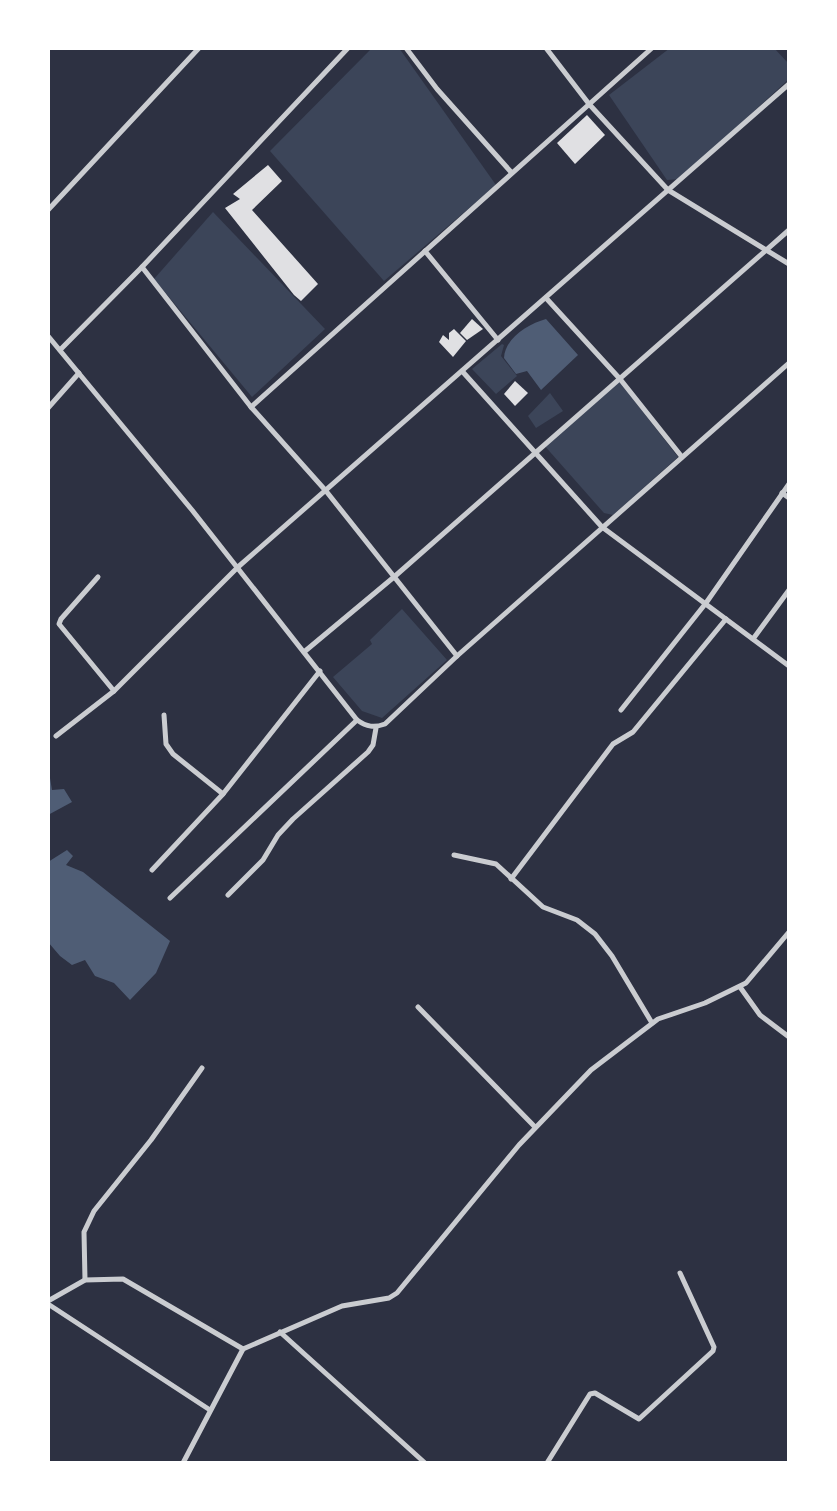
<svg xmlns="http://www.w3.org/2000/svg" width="837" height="1511" viewBox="0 0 837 1511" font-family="Arial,sans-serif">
	<rect width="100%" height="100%" fill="#2d3142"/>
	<!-- green -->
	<g fill="#3c4559">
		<polygon points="372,48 399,48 496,185 384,281 270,151"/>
		<polygon points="670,48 774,48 789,64 789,79 680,179 667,180 609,95"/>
		<polygon points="213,212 325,329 252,397 154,279"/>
		<polygon points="502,344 504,345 501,356 517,376 496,394 472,369"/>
		<polygon points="619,381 678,457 613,515 604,513 543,444"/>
		<polygon points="550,393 563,411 536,428 528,416"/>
		<polygon points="402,609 447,660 382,718 362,711 333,677 372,644 370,640"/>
	</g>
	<!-- water -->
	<g fill="#4f5d75">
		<path d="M 546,319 L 578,355 L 541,390 L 527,371 L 516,374 L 504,358 C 505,338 528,324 546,319 Z"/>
		<polygon points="50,778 52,790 64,789 72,802 48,815 48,779"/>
		<polygon points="67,850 73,856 66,865 83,872 170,941 156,973 130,1000 114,983 95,976 85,960 72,965 60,956 48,942 48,862"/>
	</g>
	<!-- building -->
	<g fill="#e0e0e3">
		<polygon points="587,115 605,135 575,164 557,143"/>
		<polygon points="268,165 282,181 252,210 318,284 301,301 294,295 225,208 240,199 233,194"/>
		<polygon points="472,319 483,329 467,340 460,333"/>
		<polygon points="454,329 466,341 453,357 439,342 443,335 449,340 449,333"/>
		<polygon points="515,381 528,393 515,406 504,394"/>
	</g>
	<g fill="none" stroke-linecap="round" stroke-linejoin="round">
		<!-- minor -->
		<g stroke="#caccd0" stroke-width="5">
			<polyline points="406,48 437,89 511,172"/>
			<polyline points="546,48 589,104 668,190 789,264"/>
			<polyline points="48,210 199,48"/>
			<polyline points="425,251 498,340"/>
			<polyline points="142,267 251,407 326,491 457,656"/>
			<polyline points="546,298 620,379 682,457"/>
			<path d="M 48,336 L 192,510 L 357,720 C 367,727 374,728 385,724 L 457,656 L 789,363"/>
			<polyline points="60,350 142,267 348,48"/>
			<polyline points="462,371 602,527 789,666"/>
			<polyline points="251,407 652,48"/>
			<polyline points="48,408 79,373"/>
			<polyline points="782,493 789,498"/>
			<polyline points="98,577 61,619 59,624 114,691"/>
			<polyline points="753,639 789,590"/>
			<polyline points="304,652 394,577 789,230"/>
			<polyline points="621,710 706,603 789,484"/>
			<polyline points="164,715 166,744 173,754 223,794"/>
			<polyline points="56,736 114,691 238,567 789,84"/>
			<polyline points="454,855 496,864 543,907 577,920 595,934 612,956 652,1023"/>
			<polyline points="152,870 223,794 320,671"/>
			<polyline points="511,879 613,744 633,732 726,619"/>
			<polyline points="228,895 263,860 278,835 293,819 368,752 373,745 376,728"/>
			<polyline points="170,898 357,720"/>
			<polyline points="740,987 760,1015 789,1037"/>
			<polyline points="418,1007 535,1127"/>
			<polyline points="85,1280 84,1232 94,1211 151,1140 202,1068"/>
			<polyline points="48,1301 85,1280 123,1279 243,1349"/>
			<polyline points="48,1304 210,1410"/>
			<polyline points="280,1332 425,1463"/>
			<polyline points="183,1463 243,1349 342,1306 389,1298 397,1293 519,1145 591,1070 658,1019 705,1003 746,983 789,932"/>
			<polyline points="547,1463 590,1394 595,1393 639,1419 713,1351 714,1347 680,1273"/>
		</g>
	</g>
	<!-- border -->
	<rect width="837" height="1511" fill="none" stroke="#ffffff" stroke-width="100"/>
</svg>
